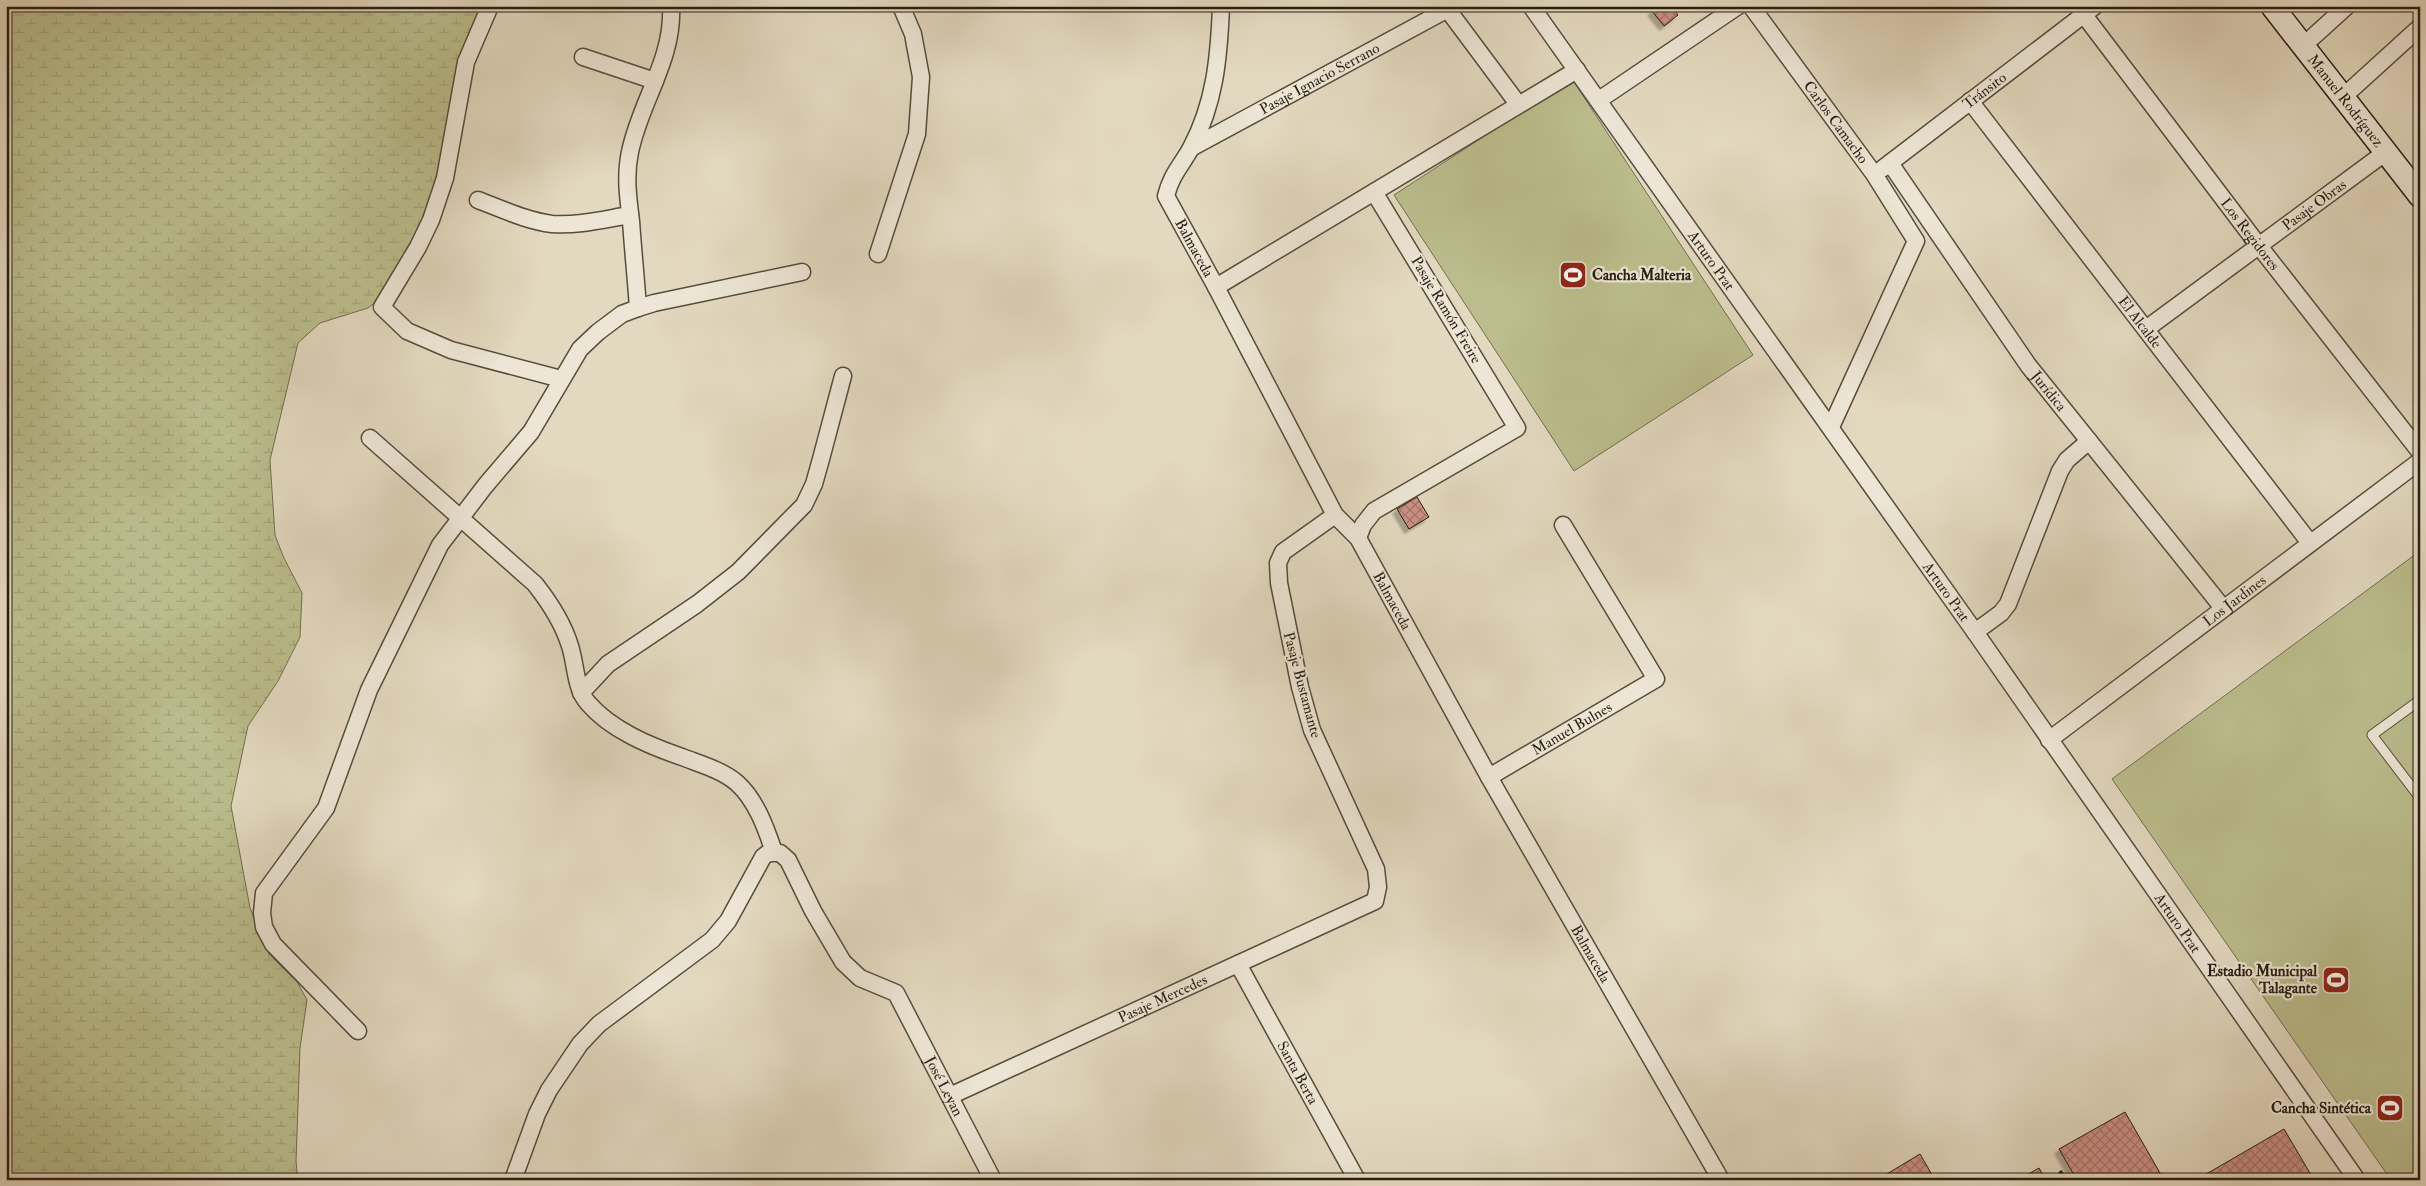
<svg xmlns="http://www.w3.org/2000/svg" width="2426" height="1186" viewBox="0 0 2426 1186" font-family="'IM FELL Double Pica',serif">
	<defs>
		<pattern id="wetland-marsh" width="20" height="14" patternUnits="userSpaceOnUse" patternTransform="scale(1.25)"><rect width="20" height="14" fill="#bbbd8d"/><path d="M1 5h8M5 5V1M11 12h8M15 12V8" fill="none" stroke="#a1a279"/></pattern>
		<pattern id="building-cross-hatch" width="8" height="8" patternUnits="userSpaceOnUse" patternTransform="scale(1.25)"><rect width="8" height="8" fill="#cd9086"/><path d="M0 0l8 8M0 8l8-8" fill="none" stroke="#a6756c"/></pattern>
		<filter id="shadow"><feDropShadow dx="-4.5" dy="4.5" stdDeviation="1" flood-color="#0004"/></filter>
	</defs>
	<rect width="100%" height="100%" fill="#e3d9c0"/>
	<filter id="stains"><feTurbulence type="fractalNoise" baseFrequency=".004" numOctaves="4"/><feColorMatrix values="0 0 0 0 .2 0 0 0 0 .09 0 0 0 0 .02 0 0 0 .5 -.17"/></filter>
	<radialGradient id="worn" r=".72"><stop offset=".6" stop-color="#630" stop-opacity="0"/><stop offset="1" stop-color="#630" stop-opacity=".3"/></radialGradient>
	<!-- green -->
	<g fill="#bbbd8d" stroke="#716e4f">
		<polygon points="1572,79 1753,355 1574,471 1394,195"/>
		<polygon points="2420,551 2420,1180 2391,1180 2112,779"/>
	</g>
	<!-- wetland -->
	<polygon fill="url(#wetland-marsh)" stroke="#716e4f" points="6,6 484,6 443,191 398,284 368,308 320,323 298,343 270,460 275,535 283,556 302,593 300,637 278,681 248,726 231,806 250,908 269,954 297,982 307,1000 300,1048 296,1162 298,1180 6,1180"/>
	<!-- building -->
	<g fill="url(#building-cross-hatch)" stroke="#271e11" filter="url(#shadow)">
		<polygon points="1658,6 1671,6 1678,15 1664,26 1652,11"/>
		<polygon points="1417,497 1429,517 1409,529 1397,509"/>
		<polygon points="2125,1112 2164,1180 2077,1180 2059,1149"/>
		<polygon points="2284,1129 2314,1180 2196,1180"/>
		<polygon points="1920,1154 1935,1180 1877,1180"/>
		<polygon points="2039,1168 2046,1180 2018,1180"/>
	</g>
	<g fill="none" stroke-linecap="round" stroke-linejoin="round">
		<!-- lane casing -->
		<g stroke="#564d3d" stroke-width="11">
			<polyline id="lane" points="2420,700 2372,735 2420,798"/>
		</g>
		<!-- street casing -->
		<g stroke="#564d3d" stroke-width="19">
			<g id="street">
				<polyline points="490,6 466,62 445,178 431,220 418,247 382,307 407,331 451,350 561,379"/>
				<path id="s1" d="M 1221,6 C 1219,57 1215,103 1191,148 C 1181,166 1171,175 1166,196 L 1216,287 L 1335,515 L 1358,538 L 1489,777 L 1721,1180"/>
				<polyline points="1445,6 1518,104"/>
				<path id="s2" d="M 1531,6 L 1975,632 L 2357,1180"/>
				<path id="s3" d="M 1751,6 L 1874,174 L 1916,241 L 1831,427"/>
				<path id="s4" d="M 2084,15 L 2259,246 L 2420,452"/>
				<polyline points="2304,45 2347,6"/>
				<polyline points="583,57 655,81"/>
				<polyline points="2343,97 2420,27"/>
				<polyline points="1599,100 1738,6"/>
				<path id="s5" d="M 1970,101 L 2310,543"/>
				<path id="s6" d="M 1191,148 L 1448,9"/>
				<path id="s7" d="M 1890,163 L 2028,365 L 2223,608"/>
				<path id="s8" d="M 1882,169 L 2095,6"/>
				<path d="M 478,200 C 502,209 527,221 552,224 C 578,226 605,219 630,215"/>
				<polyline points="878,254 917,134 921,77 913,34 901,6"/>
				<polyline points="1216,287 1577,70"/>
				<path d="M 638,308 C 636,279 633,250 631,221 C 628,198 625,175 630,152 C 640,102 674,59 671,6"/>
				<path id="s9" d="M 2146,329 L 2386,152"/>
				<path d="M 370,438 L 535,584 C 550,603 563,623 570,646 C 576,664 575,689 588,703 C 611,730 650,746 682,757 C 700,764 722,770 737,783 C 756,800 766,828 774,852"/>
				<polyline points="1358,538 1363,525 1374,511 1517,428 1374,192"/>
				<polyline points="1975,632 2001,613 2008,604 2060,471 2067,460 2089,441"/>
				<polyline points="581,693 608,664 697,604 738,572 804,505 814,484 821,459 843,376"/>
				<path id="s10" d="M 2049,740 L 2420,461"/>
				<path id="s11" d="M 1489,777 L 1656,679 L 1563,525"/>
				<path id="s12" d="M 1238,964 L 1357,1180"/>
				<polyline points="358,1031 273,944 264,927 262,913 264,893 326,808 369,690 440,545 485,486 531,432 580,349 598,332 622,314 638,308 654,303 802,272"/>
				<path id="s13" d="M 950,1096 L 1375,901 L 1378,887 L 1376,869 L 1312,730 L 1300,687 L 1279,583 L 1278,563 L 1283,552 L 1335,515"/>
				<path id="s14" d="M 513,1180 L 537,1114 L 549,1090 L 580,1044 L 599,1024 L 712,940 L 728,921 L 763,857 L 768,853 L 780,853 L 788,860 L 813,911 L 843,962 L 860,978 L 896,993 L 993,1180"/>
			</g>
		</g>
		<!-- secondary casing -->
		<g stroke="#271e11" stroke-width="25">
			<g id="secondary">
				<path id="s15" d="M 2272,6 L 2420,196"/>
			</g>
		</g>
		<!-- lane -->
		<use href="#lane" stroke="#ede6d6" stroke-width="9"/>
		<!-- street -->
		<use href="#street" stroke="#ede6d6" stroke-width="16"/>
		<!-- secondary -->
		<use href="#secondary" stroke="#ede6d6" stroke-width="22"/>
		<!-- rail -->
		<polyline stroke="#271e11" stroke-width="4" stroke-dasharray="9 9" stroke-linecap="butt" points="2060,1171 2065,1180"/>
	</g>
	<!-- icons -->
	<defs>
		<g id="stadium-square" transform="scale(1.4375)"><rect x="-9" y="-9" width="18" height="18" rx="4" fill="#8f2418" stroke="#ede6d6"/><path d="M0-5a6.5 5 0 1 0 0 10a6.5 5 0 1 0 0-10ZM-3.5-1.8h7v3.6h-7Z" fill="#fff"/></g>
	</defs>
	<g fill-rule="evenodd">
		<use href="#stadium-square" x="1573" y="275"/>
		<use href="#stadium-square" x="2336" y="980"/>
		<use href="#stadium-square" x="2390" y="1108"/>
	</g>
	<g text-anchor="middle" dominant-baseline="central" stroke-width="4.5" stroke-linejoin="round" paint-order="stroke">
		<!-- street labels -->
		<g font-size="15" fill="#271e11" stroke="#ede6d6">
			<text stroke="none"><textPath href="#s6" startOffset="146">Pasaje Ignacio Serrano</textPath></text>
			<text stroke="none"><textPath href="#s8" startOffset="129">Tránsito</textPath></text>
			<text stroke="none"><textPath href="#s15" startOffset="120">Manuel Rodríguez</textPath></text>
			<text stroke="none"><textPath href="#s3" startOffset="144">Carlos Camacho</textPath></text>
			<text stroke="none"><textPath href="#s9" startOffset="209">Pasaje Obras</textPath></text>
			<text stroke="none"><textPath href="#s4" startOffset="275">Los Regidores</textPath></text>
			<text stroke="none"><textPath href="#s1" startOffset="260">Balmaceda</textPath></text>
			<text stroke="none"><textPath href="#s2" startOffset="312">Arturo Prat</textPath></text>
			<text transform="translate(1446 310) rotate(59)">Pasaje Ramón Freire</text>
			<text stroke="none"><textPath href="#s5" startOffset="279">El Alcalde</textPath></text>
			<text stroke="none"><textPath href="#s7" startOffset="278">Jurídica</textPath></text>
			<text stroke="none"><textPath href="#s2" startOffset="718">Arturo Prat</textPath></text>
			<text stroke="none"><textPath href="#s10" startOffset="232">Los Jardines</textPath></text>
			<text stroke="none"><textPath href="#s1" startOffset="666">Balmaceda</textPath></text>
			<text transform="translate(1302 685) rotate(75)">Pasaje Bustamante</text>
			<text stroke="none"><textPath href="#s11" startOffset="96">Manuel Bulnes</textPath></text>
			<text stroke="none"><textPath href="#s2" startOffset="1122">Arturo Prat</textPath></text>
			<text stroke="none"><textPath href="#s1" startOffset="1071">Balmaceda</textPath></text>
			<text stroke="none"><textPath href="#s13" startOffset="234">Pasaje Mercedes</textPath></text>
			<text stroke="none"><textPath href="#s12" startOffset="124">Santa Berta</textPath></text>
			<text stroke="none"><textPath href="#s14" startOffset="731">José Leyan</textPath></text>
		</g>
		<!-- poi labels -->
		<g font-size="15" font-weight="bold" fill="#271e11" stroke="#ede6d6" text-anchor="end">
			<text x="1592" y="275" text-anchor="start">Cancha Malteria</text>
			<text x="2317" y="971">Estadio Municipal<tspan x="2317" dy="17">Talagante</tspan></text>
			<text x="2371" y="1108">Cancha Sintética</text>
		</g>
	</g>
	<!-- margin -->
	<rect width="2426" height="1186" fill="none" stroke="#e3d9c0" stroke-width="25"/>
	<rect x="8" y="8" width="2411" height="1171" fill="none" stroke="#271e11" stroke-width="2.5"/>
	<rect x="12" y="12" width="2401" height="1161" fill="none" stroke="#271e11"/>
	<rect width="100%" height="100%" filter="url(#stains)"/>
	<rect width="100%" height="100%" fill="url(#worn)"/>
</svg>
